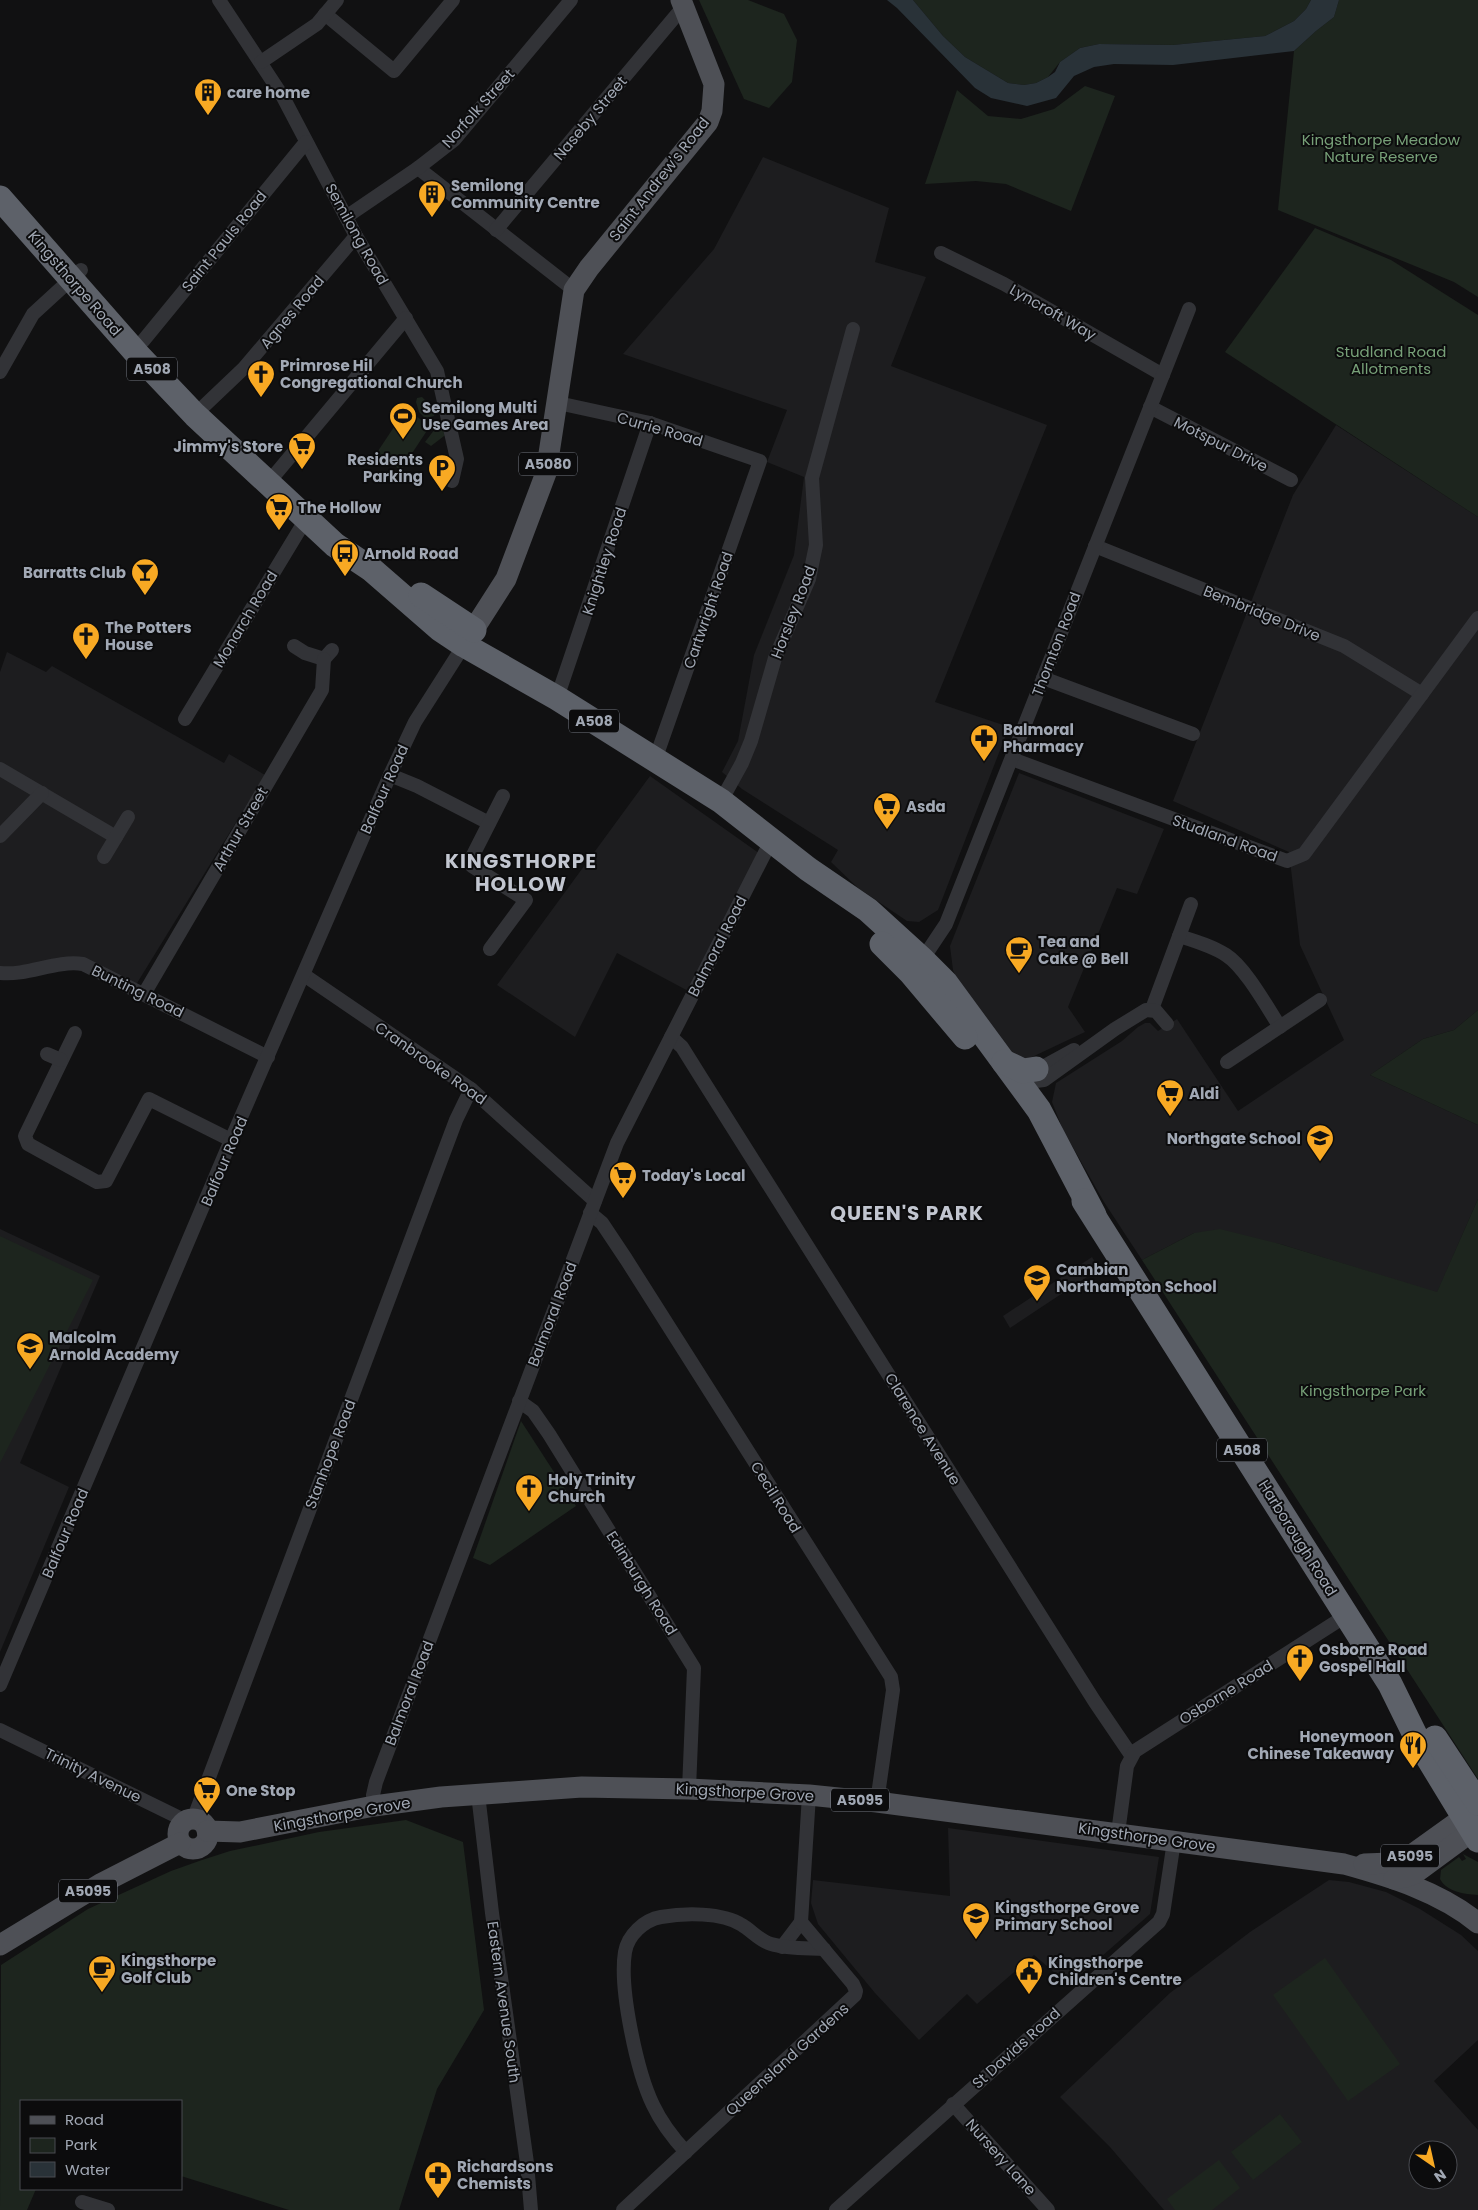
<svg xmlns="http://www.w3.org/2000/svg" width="1478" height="2210" viewBox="0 0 1478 2210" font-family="Poppins,sans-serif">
	<rect width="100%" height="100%" fill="#111112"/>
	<!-- built -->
	<g fill="#1d1d1f" fill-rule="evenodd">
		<polygon points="763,157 889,208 875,262 926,277 891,366 1047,425 935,702 1009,727 938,910 919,922 907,921 858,888 831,862 838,850 742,789 722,772 738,741 754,655 794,555 804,477 767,462 787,410 623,354 714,249"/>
		<polygon points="1336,425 1478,517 1478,1010 1454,1030 1423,1039 1370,1075 1478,1125 1478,1199 1437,1293 1280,1244 1194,1233 1142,1260 1104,1202 1063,1130 1052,1102 1056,1083 1122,1041 1138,1027 1145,1023 1150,1023 1158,1031 1177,1019 1238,1111 1344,1040 1300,945 1289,852 1173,801 1293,495"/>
		<polygon points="7,652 46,672 52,666 224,763 229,754 265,775 134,988 72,968 0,977 0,672"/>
		<polygon points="1019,773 1164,829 1137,894 1117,888 1068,1007 1085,1032 1032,1057 1022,1059 1012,1056 957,980 953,970 950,946"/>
		<polygon points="650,776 763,856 692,993 617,953 575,1037 497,985"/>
		<polygon points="0,1229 100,1276 20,1463 69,1487 0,1652"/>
		<polygon points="1092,1257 1099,1269 1010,1328 1003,1316"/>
		<polygon points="948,1828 1159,1857 1150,1914 1069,1985 1034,1955 977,2004 967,1994 919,2040 875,1993 818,1924 811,1903 813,1880 950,1896"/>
		<path d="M 1329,1880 L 1349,1882 L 1386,1892 L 1420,1909 L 1461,1935 L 1478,1951 L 1478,2040 L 1434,2081 L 1478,2130 L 1478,2210 L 1164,2210 L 1110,2147 L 1060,2097 L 1170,1993 L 1250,1932 ZM 1418,2150 L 1448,2150 L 1448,2180 L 1418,2180 Z"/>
	</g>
	<!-- green -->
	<g fill="#1d251e">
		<polygon points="699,0 748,0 784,14 797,40 792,82 769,108 744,99"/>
		<polygon points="913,0 1311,0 1306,9 1294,21 1265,36 1173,45 1099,44 1080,48 1060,62 1048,77 1036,83 1024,85 1008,83 965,57 943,36"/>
		<polygon points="1339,0 1478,0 1478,297 1454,282 1278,210 1294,51 1316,31 1334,17"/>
		<polygon points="1085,86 1115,96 1071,211 1006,184 976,181 925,184 957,90 988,116 1021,119 1054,109"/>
		<polygon points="1315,228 1391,260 1478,315 1478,517 1225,352"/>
		<polygon points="422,397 427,402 433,403 436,411 434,416 425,418 419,412 416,402 417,398"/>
		<polygon points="406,409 430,426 401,470 376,454"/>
		<polygon points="444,417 448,433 431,446 425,442"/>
		<polygon points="1478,1010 1478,1125 1370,1075 1423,1039 1454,1030"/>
		<polygon points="1478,1199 1478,1779 1142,1260 1194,1233 1220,1229 1280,1244 1437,1292"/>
		<polygon points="0,1236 93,1280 0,1463"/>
		<polygon points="521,1421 576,1506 490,1565 473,1558"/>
		<polygon points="406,1820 463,1842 484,2010 437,2089 399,2210 289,2210 181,2176 181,2101 21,2101 21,2189 36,2189 27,2210 0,2210 1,1965 88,1909 171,1871 202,1860 230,1851 319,1832"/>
		<path d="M 1463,1854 L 1478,1862 L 1478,1895 C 1464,1894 1447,1892 1440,1879 L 1441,1870 L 1459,1857 L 1462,1861 L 1466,1859 Z"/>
		<polygon points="1325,1958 1400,2064 1348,2101 1273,1995"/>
		<polygon points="1280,2114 1302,2142 1253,2180 1231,2152"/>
		<polygon points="1219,2160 1240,2188 1212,2210 1175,2210 1167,2199"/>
	</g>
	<!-- water -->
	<polygon fill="#293238" points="887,0 913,0 943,36 965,57 1008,83 1024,85 1036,83 1048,77 1055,72 1060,62 1080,48 1099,44 1173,45 1265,36 1294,21 1306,9 1311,0 1339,0 1334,17 1316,31 1294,51 1173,65 1114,64 1094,67 1074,76 1056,98 1027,106 991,98 975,88 897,8"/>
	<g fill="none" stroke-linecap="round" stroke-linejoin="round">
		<!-- street -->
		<g stroke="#323337" stroke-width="14">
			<polyline points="219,0 283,97 356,236 437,371 457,459 452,481"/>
			<polyline points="325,14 394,71 453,0"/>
			<polyline points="261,62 317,24 337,0"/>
			<polyline points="418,168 574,290"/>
			<polyline points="346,217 418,168 454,140 571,0"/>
			<polyline points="496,230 684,6"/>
			<polyline points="941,253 1004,284 1163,375"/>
			<polyline points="143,341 306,142"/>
			<polyline points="0,372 33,314 81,270"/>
			<polyline points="558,403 650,423 760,461 655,760"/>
			<polyline points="203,407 244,368 356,236"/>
			<polyline points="1150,407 1291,480"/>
			<polyline points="268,483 406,318"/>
			<polyline points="1095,546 1344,646 1422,694"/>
			<polyline points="294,646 305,653 324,659 332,650"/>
			<polyline points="1043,678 1193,734"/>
			<polyline points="557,698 650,423"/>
			<polyline points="185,719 306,519"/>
			<polyline points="1012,759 1287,861 1304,854 1478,618"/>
			<polyline points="0,769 116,837"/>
			<polyline points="390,775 417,786 489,823"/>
			<polyline points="721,801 742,763 751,741 775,658 809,579 816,545 812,478 853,329"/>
			<polyline points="0,836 42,793"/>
			<polyline points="104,857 128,817"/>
			<path d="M 1179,936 C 1195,941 1212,946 1226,955 C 1245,967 1267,1007 1280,1027"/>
			<polyline points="490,949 526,900 472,866 470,861 503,796"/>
			<polyline points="920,963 946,924 1189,309"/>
			<path d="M 0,973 C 28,976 55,960 83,964 L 268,1057"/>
			<polyline points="304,975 471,1089 595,1201"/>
			<polyline points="144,994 322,690 324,659"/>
			<polyline points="1152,1009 1191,904"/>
			<polyline points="75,1033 25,1136 28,1144 97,1182 106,1181 149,1099 231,1140"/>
			<polyline points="671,1037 682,1047 702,1079 1095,1702 1131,1755"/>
			<polyline points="47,1054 61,1060"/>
			<polyline points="1227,1062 1320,1000"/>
			<polyline points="1032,1073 1074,1050"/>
			<polyline points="1019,1083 1044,1080 1115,1029 1146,1010 1156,1011 1167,1024"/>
			<polyline points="590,1213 602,1223 626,1259 891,1677 893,1690 877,1802"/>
			<polyline points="519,1401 533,1411 549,1434 694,1668 689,1789"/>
			<polyline points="0,1685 231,1140 390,775 415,722 464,645"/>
			<polyline points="0,1730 186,1821"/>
			<polyline points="478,1794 492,1913 527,2163 531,2210"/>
			<polyline points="374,1806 373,1795 376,1782 617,1143 772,839"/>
			<polyline points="193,1820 456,1120 471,1089"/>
			<polyline points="1118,1833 1127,1766 1135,1751 1347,1615"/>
			<polyline points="782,1947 801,1922"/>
			<polyline points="953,2104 1048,2210"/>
			<path d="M 686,2152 C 673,2138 661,2122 653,2105 C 637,2072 619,1988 625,1952 C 628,1935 644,1920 661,1917 C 684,1913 722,1912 742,1925 C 752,1931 760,1941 771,1944 C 788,1949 807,1948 824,1949"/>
			<polyline points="82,2202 108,2210"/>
			<polyline points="623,2210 855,1995 856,1991 853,1984 801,1922 809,1795"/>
			<polyline points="836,2210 1159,1922 1163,1914 1174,1841"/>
		</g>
		<!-- primary -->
		<g stroke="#4e5056" stroke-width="21">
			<polyline points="465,643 506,579 546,473 574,290 589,268 708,122 712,111 714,84 681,0"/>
			<circle cx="193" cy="1834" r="15"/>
			<path d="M 207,1831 L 240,1832 L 374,1806 L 441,1797 L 582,1787 L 689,1789 L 809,1795 L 877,1802 L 1344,1864 C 1391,1877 1440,1892 1478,1923"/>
			<polyline points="1364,1864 1391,1863 1410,1856 1477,1808"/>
			<polyline points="1394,1879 1406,1877 1414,1874 1478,1827"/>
			<polyline points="0,1945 102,1883 180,1843"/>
		</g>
		<!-- highway -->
		<g stroke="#5d6169" stroke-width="25">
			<polyline points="0,198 138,355 195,415 335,545 371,569 440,629 464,645 557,698 721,801 808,869 868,910 923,960 945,982 1039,1110 1094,1215"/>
			<polyline points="421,595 474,630"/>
			<polyline points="882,944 911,973 965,1037"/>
			<polyline points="1004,1062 1023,1071 1036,1069"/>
			<polyline points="1084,1201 1390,1684 1419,1743 1478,1840"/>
			<polyline points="1435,1738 1478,1803"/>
		</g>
	</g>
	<!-- icons -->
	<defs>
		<g id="building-pin" transform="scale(1.4375)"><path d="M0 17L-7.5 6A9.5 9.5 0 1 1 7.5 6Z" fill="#f8a923" stroke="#0c0c0d"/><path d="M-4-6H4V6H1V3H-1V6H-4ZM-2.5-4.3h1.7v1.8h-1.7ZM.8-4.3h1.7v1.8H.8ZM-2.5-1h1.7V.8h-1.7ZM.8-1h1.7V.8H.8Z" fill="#111"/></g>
		<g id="church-pin" transform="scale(1.4375)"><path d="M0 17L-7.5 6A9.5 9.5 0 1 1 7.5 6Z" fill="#f8a923" stroke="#0c0c0d"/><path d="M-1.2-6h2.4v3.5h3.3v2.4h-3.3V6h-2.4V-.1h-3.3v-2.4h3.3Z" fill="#111"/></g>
		<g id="stadium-pin" transform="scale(1.4375)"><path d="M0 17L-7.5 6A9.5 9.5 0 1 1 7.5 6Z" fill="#f8a923" stroke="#0c0c0d"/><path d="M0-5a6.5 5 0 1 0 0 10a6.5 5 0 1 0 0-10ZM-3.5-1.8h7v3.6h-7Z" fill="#111"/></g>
		<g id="supermarket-pin" transform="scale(1.4375)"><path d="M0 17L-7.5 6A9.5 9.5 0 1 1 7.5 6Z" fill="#f8a923" stroke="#0c0c0d"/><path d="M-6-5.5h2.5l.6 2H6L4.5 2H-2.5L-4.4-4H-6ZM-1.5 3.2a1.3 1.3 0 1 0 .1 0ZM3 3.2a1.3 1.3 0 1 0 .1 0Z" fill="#111"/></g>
		<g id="parking-pin" transform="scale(1.4375)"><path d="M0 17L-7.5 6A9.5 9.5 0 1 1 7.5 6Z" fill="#f8a923" stroke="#0c0c0d"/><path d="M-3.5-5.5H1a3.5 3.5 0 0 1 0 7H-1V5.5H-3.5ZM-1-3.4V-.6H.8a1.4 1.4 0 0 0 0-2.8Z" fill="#111"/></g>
		<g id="bus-pin" transform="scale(1.4375)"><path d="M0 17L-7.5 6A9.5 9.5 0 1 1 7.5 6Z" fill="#f8a923" stroke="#0c0c0d"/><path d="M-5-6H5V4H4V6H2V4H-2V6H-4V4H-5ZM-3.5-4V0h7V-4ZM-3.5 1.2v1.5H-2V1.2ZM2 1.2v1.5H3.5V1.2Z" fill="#111"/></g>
		<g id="bar-pin" transform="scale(1.4375)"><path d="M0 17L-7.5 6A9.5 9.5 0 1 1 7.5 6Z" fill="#f8a923" stroke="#0c0c0d"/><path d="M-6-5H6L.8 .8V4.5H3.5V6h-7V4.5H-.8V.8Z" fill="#111"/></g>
		<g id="pharmacy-pin" transform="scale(1.4375)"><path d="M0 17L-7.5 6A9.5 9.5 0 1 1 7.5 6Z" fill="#f8a923" stroke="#0c0c0d"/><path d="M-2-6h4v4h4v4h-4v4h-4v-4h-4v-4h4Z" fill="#111"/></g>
		<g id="cafe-pin" transform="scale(1.4375)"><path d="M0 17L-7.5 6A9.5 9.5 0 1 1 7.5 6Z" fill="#f8a923" stroke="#0c0c0d"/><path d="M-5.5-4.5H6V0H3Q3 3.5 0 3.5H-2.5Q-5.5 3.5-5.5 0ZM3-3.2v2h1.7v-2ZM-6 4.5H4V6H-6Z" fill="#111"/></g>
		<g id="school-pin" transform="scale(1.4375)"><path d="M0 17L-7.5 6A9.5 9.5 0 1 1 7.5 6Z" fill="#f8a923" stroke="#0c0c0d"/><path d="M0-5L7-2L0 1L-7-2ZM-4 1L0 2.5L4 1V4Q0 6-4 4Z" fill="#111"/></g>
		<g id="restaurant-pin" transform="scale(1.4375)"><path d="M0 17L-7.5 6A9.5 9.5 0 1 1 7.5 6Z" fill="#f8a923" stroke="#0c0c0d"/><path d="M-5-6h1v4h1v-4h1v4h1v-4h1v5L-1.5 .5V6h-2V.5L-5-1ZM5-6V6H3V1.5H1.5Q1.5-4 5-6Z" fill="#111"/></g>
		<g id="civic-pin" transform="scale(1.4375)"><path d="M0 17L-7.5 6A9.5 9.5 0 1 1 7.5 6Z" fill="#f8a923" stroke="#0c0c0d"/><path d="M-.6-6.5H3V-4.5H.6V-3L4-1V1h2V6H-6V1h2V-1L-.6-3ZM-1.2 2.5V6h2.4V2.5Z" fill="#111"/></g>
	</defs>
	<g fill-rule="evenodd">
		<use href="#building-pin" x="208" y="92"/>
		<use href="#building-pin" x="432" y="194"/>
		<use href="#church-pin" x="261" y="374"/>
		<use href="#stadium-pin" x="403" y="416"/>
		<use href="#supermarket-pin" x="302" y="446"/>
		<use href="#parking-pin" x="442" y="468"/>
		<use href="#supermarket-pin" x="279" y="507"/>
		<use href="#bus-pin" x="345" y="553"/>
		<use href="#bar-pin" x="145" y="572"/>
		<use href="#church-pin" x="86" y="636"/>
		<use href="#pharmacy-pin" x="984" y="738"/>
		<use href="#supermarket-pin" x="887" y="806"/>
		<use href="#cafe-pin" x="1019" y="950"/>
		<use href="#supermarket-pin" x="1170" y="1093"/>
		<use href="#school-pin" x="1320" y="1138"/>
		<use href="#supermarket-pin" x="623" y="1175"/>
		<use href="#school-pin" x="1037" y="1278"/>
		<use href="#school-pin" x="30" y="1346"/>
		<use href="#church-pin" x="529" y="1488"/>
		<use href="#church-pin" x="1300" y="1658"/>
		<use href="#restaurant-pin" x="1413" y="1745"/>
		<use href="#supermarket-pin" x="207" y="1790"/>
		<use href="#school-pin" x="976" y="1916"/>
		<use href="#cafe-pin" x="102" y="1969"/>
		<use href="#civic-pin" x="1029" y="1971"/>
		<use href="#pharmacy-pin" x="438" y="2175"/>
	</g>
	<g text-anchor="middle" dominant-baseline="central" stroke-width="4" stroke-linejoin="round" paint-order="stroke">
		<!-- shield labels -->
		<g fill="#0c0c0d" stroke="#747982" stroke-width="1">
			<rect x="127" y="357.5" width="50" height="23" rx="4"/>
			<rect x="519" y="452.5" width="58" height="23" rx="4"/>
			<rect x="569" y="709.5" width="50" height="23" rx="4"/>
			<rect x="1217" y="1438.5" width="50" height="23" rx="4"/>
			<rect x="831" y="1788.5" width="58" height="23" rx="4"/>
			<rect x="1381" y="1844.5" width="58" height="23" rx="4"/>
			<rect x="59" y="1879.5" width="58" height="23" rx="4"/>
		</g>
		<g font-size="14" font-weight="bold" fill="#a1a8b4">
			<text x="152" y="369">A508</text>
			<text x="548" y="464">A5080</text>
			<text x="594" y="721">A508</text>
			<text x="1242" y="1450">A508</text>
			<text x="860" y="1800">A5095</text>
			<text x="1410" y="1856">A5095</text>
			<text x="88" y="1891">A5095</text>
		</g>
		<!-- poi labels -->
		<g font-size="15" font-weight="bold" fill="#a1a8b4" stroke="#0c0c0d" text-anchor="start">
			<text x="227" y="92">care home</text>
			<text x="451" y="185">Semilong<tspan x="451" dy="17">Community Centre</tspan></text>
			<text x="280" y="365">Primrose Hil<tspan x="280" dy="17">Congregational Church</tspan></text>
			<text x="422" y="407">Semilong Multi<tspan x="422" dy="17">Use Games Area</tspan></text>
			<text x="283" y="446" text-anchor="end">Jimmy's Store</text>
			<text x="423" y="459" text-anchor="end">Residents<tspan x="423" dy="17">Parking</tspan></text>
			<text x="298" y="507">The Hollow</text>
			<text x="364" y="553">Arnold Road</text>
			<text x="126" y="572" text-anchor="end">Barratts Club</text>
			<text x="105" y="627">The Potters<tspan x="105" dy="17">House</tspan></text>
			<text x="1003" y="729">Balmoral<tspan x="1003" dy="17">Pharmacy</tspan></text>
			<text x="906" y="806">Asda</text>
			<text x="1038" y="941">Tea and<tspan x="1038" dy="17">Cake @ Bell</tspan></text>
			<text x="1189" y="1093">Aldi</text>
			<text x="1301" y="1138" text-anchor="end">Northgate School</text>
			<text x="642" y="1175">Today's Local</text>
			<text x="1056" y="1269">Cambian<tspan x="1056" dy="17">Northampton School</tspan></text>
			<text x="49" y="1337">Malcolm<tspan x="49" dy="17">Arnold Academy</tspan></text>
			<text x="548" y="1479">Holy Trinity<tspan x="548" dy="17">Church</tspan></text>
			<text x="1319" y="1649">Osborne Road<tspan x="1319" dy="17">Gospel Hall</tspan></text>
			<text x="1394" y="1736" text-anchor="end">Honeymoon<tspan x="1394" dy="17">Chinese Takeaway</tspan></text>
			<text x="226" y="1790">One Stop</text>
			<text x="995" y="1907">Kingsthorpe Grove<tspan x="995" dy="17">Primary School</tspan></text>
			<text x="121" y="1960">Kingsthorpe<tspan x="121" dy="17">Golf Club</tspan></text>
			<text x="1048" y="1962">Kingsthorpe<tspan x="1048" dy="17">Children's Centre</tspan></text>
			<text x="457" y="2166">Richardsons<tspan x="457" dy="17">Chemists</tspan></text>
		</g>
		<!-- street labels -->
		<g font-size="15" fill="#a1a8b4" stroke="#0c0c0d">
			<text transform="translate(478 108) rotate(-48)">Norfolk Street</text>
			<text transform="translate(590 118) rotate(-50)">Naseby Street</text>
			<text transform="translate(659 179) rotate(-52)">Saint Andrew's Road</text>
			<text transform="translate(357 234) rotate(61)">Semilong Road</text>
			<text transform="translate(224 241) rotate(-51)">Saint Pauls Road</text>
			<text transform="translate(75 283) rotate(49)">Kingsthorpe Road</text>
			<text transform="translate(292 312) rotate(-50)">Agnes Road</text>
			<text transform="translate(1053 312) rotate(30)">Lyncroft Way</text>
			<text transform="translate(660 429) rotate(16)">Currie Road</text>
			<text transform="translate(1221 444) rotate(27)">Motspur Drive</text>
			<text transform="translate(604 561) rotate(-72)">Knightley Road</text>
			<text transform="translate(708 610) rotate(-71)">Cartwright Road</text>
			<text transform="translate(793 612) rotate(-69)">Horsley Road</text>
			<text transform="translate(1262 613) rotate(22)">Bembridge Drive</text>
			<text transform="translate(245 619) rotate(-59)">Monarch Road</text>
			<text transform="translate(1056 644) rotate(-69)">Thornton Road</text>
			<text transform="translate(384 789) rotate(-66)">Balfour Road</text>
			<text transform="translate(240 829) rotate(-60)">Arthur Street</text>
			<text transform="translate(1225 838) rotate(20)">Studland Road</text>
			<text transform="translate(717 946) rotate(-63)">Balmoral Road</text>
			<text transform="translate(138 991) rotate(26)">Bunting Road</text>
			<text transform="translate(431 1063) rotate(35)">Cranbrooke Road</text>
			<text transform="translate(224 1161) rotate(-67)">Balfour Road</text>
			<text transform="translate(552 1314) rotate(-69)">Balmoral Road</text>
			<text transform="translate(923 1429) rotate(58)">Clarence Avenue</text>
			<text transform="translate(330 1454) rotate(-69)">Stanhope Road</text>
			<text transform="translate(776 1497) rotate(58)">Cecil Road</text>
			<text transform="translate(65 1533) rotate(-67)">Balfour Road</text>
			<text transform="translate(1298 1538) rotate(58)">Harborough Road</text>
			<text transform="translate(642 1583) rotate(58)">Edinburgh Road</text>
			<text transform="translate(1226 1692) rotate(-32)">Osborne Road</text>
			<text transform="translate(409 1693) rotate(-69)">Balmoral Road</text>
			<text transform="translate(93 1775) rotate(26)">Trinity Avenue</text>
			<text transform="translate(745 1792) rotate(3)">Kingsthorpe Grove</text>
			<text transform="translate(342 1814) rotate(-10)">Kingsthorpe Grove</text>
			<text transform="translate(1147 1837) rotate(8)">Kingsthorpe Grove</text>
			<text transform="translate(504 2002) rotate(82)">Eastern Avenue South</text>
			<text transform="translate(1016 2048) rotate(-42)">St Davids Road</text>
			<text transform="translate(787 2059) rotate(-42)">Queensland Gardens</text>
			<text transform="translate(1001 2157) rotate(48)">Nursery Lane</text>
		</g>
		<!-- park labels -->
		<g font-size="15" fill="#77a078" stroke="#0c0c0d">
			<text x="1381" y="139">Kingsthorpe Meadow<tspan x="1381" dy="17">Nature Reserve</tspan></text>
			<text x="1391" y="351">Studland Road<tspan x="1391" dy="17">Allotments</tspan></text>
			<text x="1363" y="1390">Kingsthorpe Park</text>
		</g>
		<!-- district labels -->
		<g font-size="20" font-weight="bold" letter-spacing="1" fill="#c2c6d0" stroke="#0c0c0d">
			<text x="521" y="861">KINGSTHORPE<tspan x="521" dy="23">HOLLOW</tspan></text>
			<text x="907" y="1213">QUEEN'S PARK</text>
		</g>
	</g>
	<!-- legend -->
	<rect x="20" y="2100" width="162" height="90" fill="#0c0c0d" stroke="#484a50"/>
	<rect x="30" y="2116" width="25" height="8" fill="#4e5056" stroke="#484a50"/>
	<text x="65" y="2125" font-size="15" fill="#a1a8b4">Road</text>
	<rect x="30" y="2138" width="25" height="15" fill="#1d251e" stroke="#484a50"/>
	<text x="65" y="2150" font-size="15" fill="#a1a8b4">Park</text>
	<rect x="30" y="2162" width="25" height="15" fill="#293238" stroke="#484a50"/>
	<text x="65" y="2175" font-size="15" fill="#a1a8b4">Water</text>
	<!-- north arrow -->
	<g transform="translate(1433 2165) rotate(146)"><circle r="24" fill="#0c0c0d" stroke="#484a50"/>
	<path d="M0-4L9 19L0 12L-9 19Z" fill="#f8a923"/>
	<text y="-8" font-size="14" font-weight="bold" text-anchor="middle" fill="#a1a8b4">N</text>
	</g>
</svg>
